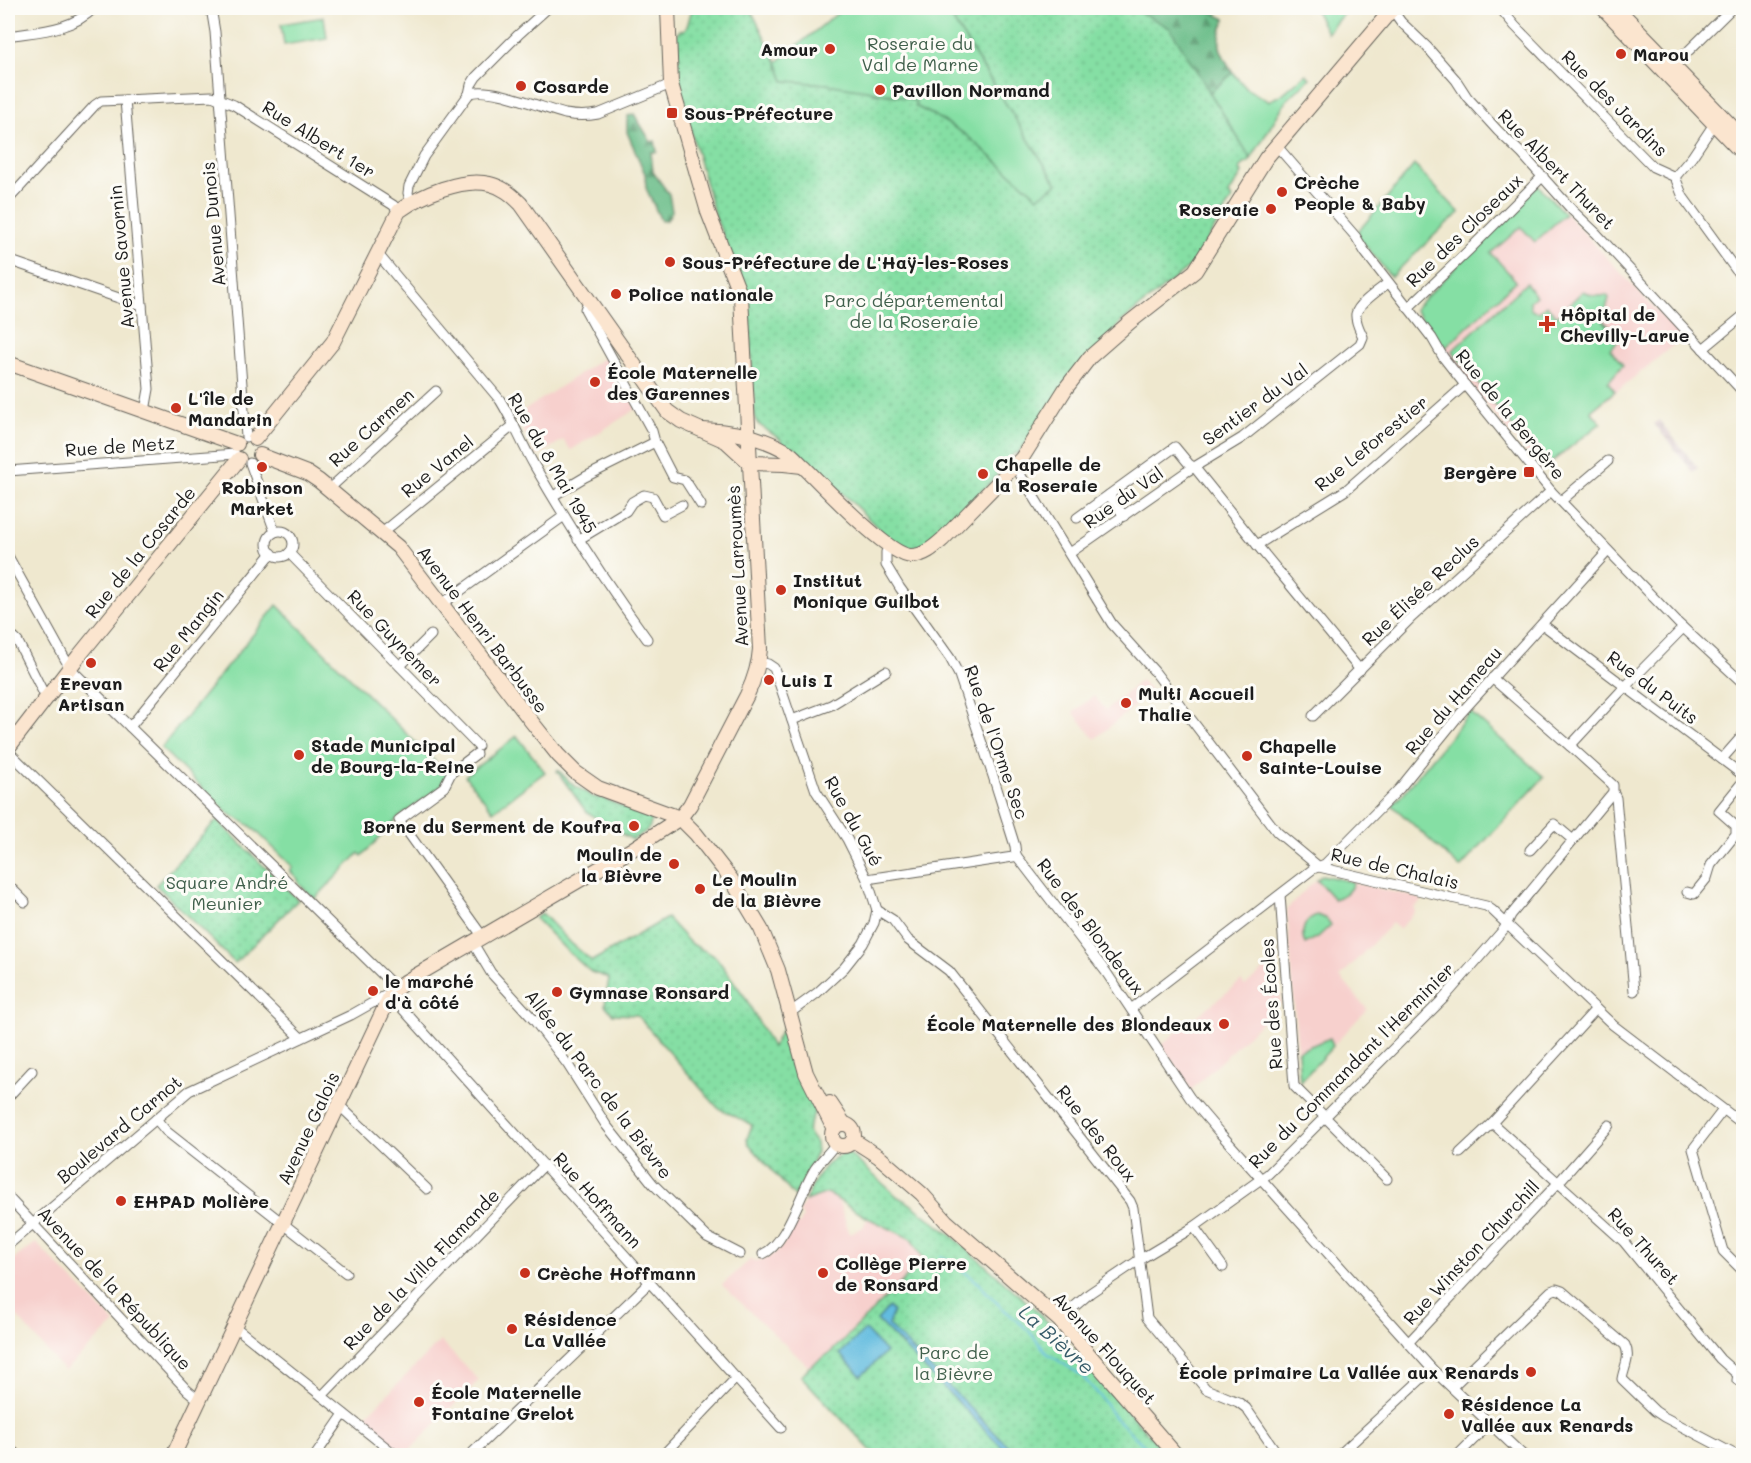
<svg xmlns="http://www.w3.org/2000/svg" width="1751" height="1463" viewBox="0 0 1751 1463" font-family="Mali,sans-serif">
	<defs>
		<pattern id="industrial-grid" width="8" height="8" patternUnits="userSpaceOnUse" patternTransform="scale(1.5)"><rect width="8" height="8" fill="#d2bec3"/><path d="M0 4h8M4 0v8" fill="none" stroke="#b4a3a7"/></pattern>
		<pattern id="forest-firs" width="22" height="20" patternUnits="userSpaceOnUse" patternTransform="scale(1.5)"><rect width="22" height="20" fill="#6cbe8a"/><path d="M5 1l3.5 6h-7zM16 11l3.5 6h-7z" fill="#589a70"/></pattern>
		<pattern id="park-dots" width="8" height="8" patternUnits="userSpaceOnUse" patternTransform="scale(1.5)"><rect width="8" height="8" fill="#85dfa4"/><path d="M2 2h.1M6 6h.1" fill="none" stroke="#72bf8d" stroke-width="1.8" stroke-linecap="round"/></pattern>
	</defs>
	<rect width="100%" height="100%" fill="#fdfcf7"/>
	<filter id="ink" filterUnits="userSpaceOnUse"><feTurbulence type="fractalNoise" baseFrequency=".0167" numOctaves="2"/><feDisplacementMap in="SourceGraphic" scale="12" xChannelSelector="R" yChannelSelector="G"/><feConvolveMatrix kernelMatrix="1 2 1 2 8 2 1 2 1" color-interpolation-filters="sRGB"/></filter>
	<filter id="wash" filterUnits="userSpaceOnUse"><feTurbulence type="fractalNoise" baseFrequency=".008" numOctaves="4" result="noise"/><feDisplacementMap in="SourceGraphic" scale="24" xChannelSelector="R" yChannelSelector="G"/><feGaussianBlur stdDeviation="1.35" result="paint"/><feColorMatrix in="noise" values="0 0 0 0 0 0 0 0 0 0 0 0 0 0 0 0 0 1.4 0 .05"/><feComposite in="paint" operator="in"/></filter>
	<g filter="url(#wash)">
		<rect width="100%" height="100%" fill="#efe8cf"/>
		<!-- built -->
		<g fill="#f7d0cd">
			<polygon points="1538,184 1682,338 1593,411 1602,423 1542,472 1477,393 1414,310 1415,307"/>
			<polygon points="608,355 636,409 571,450 563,440 537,456 516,416"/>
			<polygon points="1141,680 1151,692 1095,739 1073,712 1094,696 1106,710"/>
			<polygon points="1322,875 1423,899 1414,908 1416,911 1399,929 1392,923 1340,977 1367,1009 1300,1082 1287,909 1311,884 1312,884"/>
			<polygon points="1277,959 1281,1003 1191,1090 1161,1045 1241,981 1245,986"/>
			<polygon points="827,1193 838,1200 850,1234 863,1227 868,1218 911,1239 924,1260 831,1352 809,1367 722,1285 750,1260 756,1261 768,1258 781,1248 794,1224 800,1224 803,1217 799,1212 805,1201"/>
			<polygon points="36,1243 115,1323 64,1371 8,1306 8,1263"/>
			<polygon points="440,1341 479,1380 406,1454 362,1420"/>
		</g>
		<!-- industrial -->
		<polygon fill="url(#industrial-grid)" points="1659,420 1698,468 1693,472 1654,424"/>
		<!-- green -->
		<g fill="#85dfa4" stroke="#507e60" stroke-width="1.5">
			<polygon points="844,8 945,8 1057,184 1038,197 966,135 937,117 915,106 916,102 905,97 826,84 784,81 777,62"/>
			<polygon points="1132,8 1220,8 1217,15 1225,19 1219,37 1220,52 1233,73 1247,89 1268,101 1281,95 1306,74 1310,78 1286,101 1251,159 1170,28"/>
			<polygon points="1314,8 1348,8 1327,33"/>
			<polygon points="324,17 327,38 284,45 281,24"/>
			<polygon points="1414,165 1460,213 1446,224 1391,277 1356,234"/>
			<polygon points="1538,185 1565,214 1535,242 1521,227 1491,253 1516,281 1444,349 1415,310 1416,307"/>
			<path d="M 1526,283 L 1536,296 L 1530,301 L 1530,308 L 1533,311 L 1539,312 L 1546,305 L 1557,316 L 1583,291 C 1591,296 1597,297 1607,295 L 1609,298 L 1603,320 L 1620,339 L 1610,349 L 1623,365 L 1608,382 L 1615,391 L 1591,411 L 1601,423 L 1545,467 L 1452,351 Z"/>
			<polygon points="277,605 447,774 440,787 398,818 362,856 359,853 315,899 299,884 298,879 290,871 293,867 251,826 229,814 161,748"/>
			<polygon points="1470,712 1544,777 1460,868 1392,805 1403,794"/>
			<polygon points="517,736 545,772 493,811 465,776"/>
			<path d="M 1322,875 L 1353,882 C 1350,893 1344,895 1334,899 L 1317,880 Z"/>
			<path d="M 1317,915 L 1327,919 L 1331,925 L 1318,937 L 1305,944 C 1300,932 1304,919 1317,915 Z"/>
			<polygon points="1330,1038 1333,1046 1300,1082 1298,1051"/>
		</g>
		<!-- forest -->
		<g fill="url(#forest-firs)" stroke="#446d53" stroke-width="1.5">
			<path d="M 1121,8 L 1169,8 L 1175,11 C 1202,6 1202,7 1225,19 C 1215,46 1219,49 1233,73 L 1208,94 Z"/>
			<polygon points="634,114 651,142 655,141 657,152 651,152 653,172 669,194 672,211 667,220 661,221 646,188 645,174 627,132 627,121 628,116"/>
		</g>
		<!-- park -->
		<g fill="url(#park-dots)" stroke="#507e60" stroke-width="1.5">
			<path d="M 694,8 L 750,8 L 777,62 L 784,81 L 826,84 L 872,91 L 873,93 L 905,97 L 916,102 L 915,106 L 937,117 L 966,135 L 1038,197 L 1057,184 L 945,8 L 1132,8 L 1170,28 L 1251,159 L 1248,163 L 1244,164 L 1240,169 L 1242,173 L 1229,194 L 1232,199 L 1193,264 L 1121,322 L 1017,454 L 1014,453 L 996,474 L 997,476 L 926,547 L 909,550 L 892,542 L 813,464 L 800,454 L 781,443 L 781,440 L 758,424 L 755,419 L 748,296 L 715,216 L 683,104 L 679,88 L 677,34 L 680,30 L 684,31 C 691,24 687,15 694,8 Z"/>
			<path d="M 558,770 L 573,785 L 593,797 L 602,798 L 634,811 L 635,810 L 650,818 C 654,830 641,833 633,840 L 601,822 L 585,810 L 557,771 Z"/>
			<polygon points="217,820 298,900 235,963 156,885"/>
			<polygon points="542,913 571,943 592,961 667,918 690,943 716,957 745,997 772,1047 784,1026 803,1083 815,1111 807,1131 816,1143 817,1152 795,1197 748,1143 747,1139 752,1125 718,1108 637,1015 613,1014 605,1005 609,978 591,972 566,950 535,918"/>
			<path d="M 843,1154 L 849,1154 L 852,1156 L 898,1197 L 909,1203 L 951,1235 L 1034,1308 L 1057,1331 L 1167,1455 L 875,1455 L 801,1376 L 809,1367 L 831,1352 L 924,1260 L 911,1239 L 868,1218 L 827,1193 L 805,1201 C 814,1182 822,1162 843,1154 Z"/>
		</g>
		<!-- water -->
		<g fill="#62bcdf" stroke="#3f6c7e" stroke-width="1.5">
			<polygon points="889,1307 893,1312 888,1325 1017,1455 1010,1455 877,1320"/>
			<polygon points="865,1330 886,1352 861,1376 840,1354"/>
		</g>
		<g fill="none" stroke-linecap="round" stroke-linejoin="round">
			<!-- stream -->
			<polyline stroke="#62bcdf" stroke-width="2" points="941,1256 973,1278 1000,1306 1028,1330 1048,1354 1081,1375 1100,1396 1114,1417 1149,1450"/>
		</g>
	</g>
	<g filter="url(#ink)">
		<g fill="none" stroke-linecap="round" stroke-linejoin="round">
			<!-- street casing -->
			<g stroke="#66635b" stroke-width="11">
				<g id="street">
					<polyline points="211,8 215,32 246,437"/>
					<polyline points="1391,8 1401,22 1427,47 1456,80 1467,97 1498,131 1522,154 1573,211 1596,233 1744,393"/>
					<polyline points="1500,8 1515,26 1653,167 1675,177 1683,197 1744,281"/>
					<path d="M 8,36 C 38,31 71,31 94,8"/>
					<polyline points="1671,68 1732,8"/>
					<polyline points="469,94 471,85 476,77 518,35 548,8"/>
					<polyline points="125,100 149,389 145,411"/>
					<polyline points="1276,145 1356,237 1365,252 1432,338 1443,357 1465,385 1551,491 1678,623 1744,684"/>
					<polyline points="1675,177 1692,157 1714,124"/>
					<polyline points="8,200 95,105 101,101 212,96 234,105 393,205 399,211"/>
					<path d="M 411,203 L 408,193 L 409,186 L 424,156 L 469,94 C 487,84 544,109 565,114 C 576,116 588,116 598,114 L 671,84"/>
					<path d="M 377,253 L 500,400 C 513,421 522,444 534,465 C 569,526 606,583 647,639"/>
					<polyline points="8,260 142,306"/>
					<polyline points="589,300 585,309 652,431 655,442 673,477 685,480 701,505"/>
					<polyline points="1408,308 1468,251 1543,176"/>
					<polyline points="1703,349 1744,315"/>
					<polyline points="250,463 275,532"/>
					<polyline points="1015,466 1112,624 1155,672 1277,832 1319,867 1486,906 1492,910 1613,1025 1744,1125"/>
					<polyline points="8,471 235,454"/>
					<polyline points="329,489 436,391"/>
					<polyline points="1109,495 1124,516"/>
					<polyline points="553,496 585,477 655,442"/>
					<polyline points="1561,501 1608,461"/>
					<polyline points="1077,518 1175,447 1189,464 1195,468 1257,545 1346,490 1465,385"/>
					<circle cx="280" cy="544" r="13"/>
					<polyline points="382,533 514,425"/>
					<polyline points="578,540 626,511 632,502 644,495 653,497 663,515 682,505"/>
					<polyline points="1257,545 1360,670"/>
					<polyline points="886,552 886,565 900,588 950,658 959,675 993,776 1015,846 1016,855"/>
					<polyline points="289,553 478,746"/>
					<path d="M 1070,553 L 1186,472 L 1242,438 L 1360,344 L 1363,337 C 1360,330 1355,322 1356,314 C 1358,304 1379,290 1388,283"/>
					<polyline points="8,556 70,668 77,675 389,981 392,992 400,1006 781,1428"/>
					<polyline points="442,604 564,516"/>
					<polyline points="1542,624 1744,776"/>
					<polyline points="8,632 18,642 46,698"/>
					<polyline points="759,662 768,664 774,668 816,791 847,839 867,879 877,910 874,923 863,944 844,968 817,993 791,1012"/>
					<polyline points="400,666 431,635"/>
					<polyline points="1492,678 1570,746"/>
					<polyline points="1313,716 1410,619 1551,491"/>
					<polyline points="792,720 831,705 886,671"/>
					<polyline points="130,727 272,553"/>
					<polyline points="8,751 301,1038"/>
					<polyline points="476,754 451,773 444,787 399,820 483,937"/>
					<polyline points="1722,759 1744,734"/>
					<polyline points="1613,792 1616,798 1634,991"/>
					<polyline points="1530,850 1554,824 1573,840"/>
					<polyline points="1016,855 1106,972 1190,1098 1219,1132 1432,1369 1524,1456"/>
					<polyline points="867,879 1013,857 1016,855"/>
					<polyline points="8,885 25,902"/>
					<polyline points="1687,892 1694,894 1707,878 1711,865 1736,834 1736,826 1719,811 1744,780"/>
					<polyline points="1280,895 1294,1086 1387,1179"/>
					<polyline points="877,910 893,920 908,940 949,971 1130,1201 1133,1208 1147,1318 1206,1389 1238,1402 1246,1408 1279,1456"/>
					<polyline points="473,943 491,973 534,1020 568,1065 606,1125 653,1184 707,1237 740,1254"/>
					<polyline points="1131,1009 1313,869 1325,864 1400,788 1460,714 1608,551"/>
					<polyline points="8,1097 32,1071"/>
					<polyline points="339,1105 427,1189"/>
					<polyline points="1723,1110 1693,1149 1723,1251 1744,1272"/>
					<polyline points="156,1119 166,1131 346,1273"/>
					<polyline points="1492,1123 1624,1242 1720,1359 1738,1375"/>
					<polyline points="1460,1153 1492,1123 1596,1009"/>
					<polyline points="8,1197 187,1390 199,1400"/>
					<polyline points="1194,1227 1223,1267"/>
					<polyline points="8,1245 189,1091 351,1015 390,993"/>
					<path d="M 763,1254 C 786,1245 801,1191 815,1169 C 821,1160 830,1152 836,1143"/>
					<polyline points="1059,1320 1090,1293 1139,1260 1194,1227 1268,1174 1444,998 1504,929 1511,915 1613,792 1613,785 1570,746 1620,692 1683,628"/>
					<polyline points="234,1326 397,1456"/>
					<polyline points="1408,1343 1558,1183 1609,1125"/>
					<polyline points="1744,1367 1738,1375 1737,1380 1744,1383"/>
					<path d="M 1452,1387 L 1551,1291 L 1556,1289 L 1562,1291 L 1625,1345 C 1631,1357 1624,1367 1622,1379 L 1655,1411 L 1664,1417 L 1738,1456"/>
					<polyline points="322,1396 544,1165"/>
					<polyline points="8,1447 18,1456"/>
					<polyline points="315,1456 344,1414"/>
					<polyline points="469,1456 650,1282"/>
					<polyline points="662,1456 736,1378"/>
					<polyline points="1338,1456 1432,1369"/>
					<polyline points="1457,1456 1490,1423"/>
				</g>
			</g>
			<!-- secondary casing -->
			<g stroke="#66635b" stroke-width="16">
				<g id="secondary">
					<polyline points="1603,8 1744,155"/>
					<polyline points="1617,8 1744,139"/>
					<polyline points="8,363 237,444"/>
					<path d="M 703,430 C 732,431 763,437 788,452 C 794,456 799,463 805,468 C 823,486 889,556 911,556 C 924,556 934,547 943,539 L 1022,458 L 1066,388 L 1090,357 L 1130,322 L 1195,271 L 1266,158 L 1393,8"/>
					<path d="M 255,439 L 333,342 L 399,211 C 421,195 463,177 490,184 C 503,187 512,195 521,204 L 667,411 L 681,421 L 726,441 L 750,463"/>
					<polyline points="260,455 307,473 319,481 398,547 531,721 558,755 575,772 598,788 680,818 696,834 731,879 761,929 778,970 806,1073 834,1129"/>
					<polyline points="750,463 784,464 802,466"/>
					<polyline points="8,748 78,657 239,459"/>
					<polyline points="830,1103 844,1124"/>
					<circle cx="843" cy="1135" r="11"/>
					<polyline points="853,1140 878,1156 922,1194 946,1221 1059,1320 1177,1456"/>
					<path d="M 173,1456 L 392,992 L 405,982 L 631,850 L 680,818 L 690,805 L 747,695 C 754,680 759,665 760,649 L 741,297 L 708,212 L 671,84 L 668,8"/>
				</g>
			</g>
			<!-- street -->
			<use href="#street" stroke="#fff" stroke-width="9"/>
			<!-- secondary -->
			<use href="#secondary" stroke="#fbe5cf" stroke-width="14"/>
		</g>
	</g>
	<!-- markers -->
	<g fill="#c8321e" stroke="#fdfcf7" stroke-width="2">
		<circle cx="830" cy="49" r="6"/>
		<circle cx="1621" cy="54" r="6"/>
		<circle cx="521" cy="86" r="6"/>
		<circle cx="880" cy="90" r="6"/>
		<rect x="666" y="107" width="12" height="12" rx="3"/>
		<circle cx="1282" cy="192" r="6"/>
		<circle cx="1271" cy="209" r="6"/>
		<circle cx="670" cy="262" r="6"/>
		<circle cx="616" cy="294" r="6"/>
		<path d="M1544 315h6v6h6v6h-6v6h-6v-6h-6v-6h6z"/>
		<circle cx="595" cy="382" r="6"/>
		<circle cx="176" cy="408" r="6"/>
		<circle cx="262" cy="467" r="6"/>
		<rect x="1523" y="466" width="12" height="12" rx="3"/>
		<circle cx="983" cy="474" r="6"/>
		<circle cx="781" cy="590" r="6"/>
		<circle cx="91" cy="663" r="6"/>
		<circle cx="769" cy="680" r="6"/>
		<circle cx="1126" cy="703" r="6"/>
		<circle cx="299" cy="755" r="6"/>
		<circle cx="1247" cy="756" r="6"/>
		<circle cx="634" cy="826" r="6"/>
		<circle cx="674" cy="864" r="6"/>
		<circle cx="700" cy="889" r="6"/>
		<circle cx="373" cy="991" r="6"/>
		<circle cx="557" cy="992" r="6"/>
		<circle cx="1224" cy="1024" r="6"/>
		<circle cx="121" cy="1201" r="6"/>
		<circle cx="525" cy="1273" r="6"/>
		<circle cx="823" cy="1273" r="6"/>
		<circle cx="512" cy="1329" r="6"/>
		<circle cx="1531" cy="1372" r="6"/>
		<circle cx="419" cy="1402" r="6"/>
		<circle cx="1449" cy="1414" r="6"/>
	</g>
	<g text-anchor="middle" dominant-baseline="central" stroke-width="6" stroke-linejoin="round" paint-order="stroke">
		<!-- park labels -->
		<g font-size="18" fill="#41604c" stroke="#fdfcf7">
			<text x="920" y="43">Roseraie du<tspan x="920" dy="21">Val de Marne</tspan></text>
			<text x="914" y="300">Parc départemental<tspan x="914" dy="21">de la Roseraie</tspan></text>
			<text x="227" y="882">Square André<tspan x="227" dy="21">Meunier</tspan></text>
			<text x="954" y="1352">Parc de<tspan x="954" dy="21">la Bièvre</tspan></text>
		</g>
		<!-- poi labels -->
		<g font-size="18" font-weight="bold" fill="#1c1c1c" stroke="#fdfcf7" text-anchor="start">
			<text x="818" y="49" text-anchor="end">Amour</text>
			<text x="1633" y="54">Marou</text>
			<text x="533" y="86">Cosarde</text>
			<text x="892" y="90">Pavillon Normand</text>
			<text x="684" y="113">Sous-Préfecture</text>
			<text x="1294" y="182">Crèche<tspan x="1294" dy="21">People &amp; Baby</tspan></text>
			<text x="1259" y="209" text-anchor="end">Roseraie</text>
			<text x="682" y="262">Sous-Préfecture de L'Haÿ-les-Roses</text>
			<text x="628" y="294">Police nationale</text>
			<text x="1560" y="314">Hôpital de<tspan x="1560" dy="21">Chevilly-Larue</tspan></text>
			<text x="607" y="372">École Maternelle<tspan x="607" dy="21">des Garennes</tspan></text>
			<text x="188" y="398">L'île de<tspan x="188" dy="21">Mandarin</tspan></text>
			<text x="995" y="464">Chapelle de<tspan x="995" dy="21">la Roseraie</tspan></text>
			<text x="1517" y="472" text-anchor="end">Bergère</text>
			<text x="262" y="487" text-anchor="middle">Robinson<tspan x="262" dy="21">Market</tspan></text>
			<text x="793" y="580">Institut<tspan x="793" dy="21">Monique Guilbot</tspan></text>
			<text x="781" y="680">Luis I</text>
			<text x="91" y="683" text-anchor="middle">Erevan<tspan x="91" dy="21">Artisan</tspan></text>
			<text x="1138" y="693">Multi Accueil<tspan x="1138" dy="21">Thalie</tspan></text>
			<text x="311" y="745">Stade Municipal<tspan x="311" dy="21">de Bourg-la-Reine</tspan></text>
			<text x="1259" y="746">Chapelle<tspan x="1259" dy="21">Sainte-Louise</tspan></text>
			<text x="622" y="826" text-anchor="end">Borne du Serment de Koufra</text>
			<text x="662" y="854" text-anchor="end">Moulin de<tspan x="662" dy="21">la Bièvre</tspan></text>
			<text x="712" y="879">Le Moulin<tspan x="712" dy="21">de la Bièvre</tspan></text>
			<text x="385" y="981">le marché<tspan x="385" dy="21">d'à côté</tspan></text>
			<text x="569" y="992">Gymnase Ronsard</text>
			<text x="1212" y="1024" text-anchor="end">École Maternelle des Blondeaux</text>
			<text x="133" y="1201">EHPAD Molière</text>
			<text x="835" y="1263">Collège Pierre<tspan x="835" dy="21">de Ronsard</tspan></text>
			<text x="537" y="1273">Crèche Hoffmann</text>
			<text x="524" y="1319">Résidence<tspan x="524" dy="21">La Vallée</tspan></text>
			<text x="1519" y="1372" text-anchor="end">École primaire La Vallée aux Renards</text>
			<text x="431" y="1392">École Maternelle<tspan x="431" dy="21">Fontaine Grelot</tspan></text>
			<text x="1461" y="1404">Résidence La<tspan x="1461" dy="21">Vallée aux Renards</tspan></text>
		</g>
		<!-- street labels -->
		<g font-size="18" fill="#1c1c1c" stroke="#fdfcf7">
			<text transform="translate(1615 103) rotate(45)">Rue des Jardins</text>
			<text transform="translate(319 139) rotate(32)">Rue Albert 1er</text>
			<text transform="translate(1557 169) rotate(46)">Rue Albert Thuret</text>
			<text transform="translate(213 224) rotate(-95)">Avenue Dunois</text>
			<text transform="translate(1464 230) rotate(-44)">Rue des Closeaux</text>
			<text transform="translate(121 257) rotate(-95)">Avenue Savornin</text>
			<text transform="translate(1255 404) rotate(-36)">Sentier du Val</text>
			<text transform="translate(1511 414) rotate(51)">Rue de la Bergère</text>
			<text transform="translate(371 427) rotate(-42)">Rue Carmen</text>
			<text transform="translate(1371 443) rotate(-39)">Rue Leforestier</text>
			<text transform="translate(120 446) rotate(-4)">Rue de Metz</text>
			<text transform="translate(553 463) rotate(60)">Rue du 8 Mai 1945</text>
			<text transform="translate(437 466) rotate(-39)">Rue Vanel</text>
			<text transform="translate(1123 497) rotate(-35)">Rue du Val</text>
			<text transform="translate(140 552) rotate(-51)">Rue de la Cosarde</text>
			<text transform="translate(737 566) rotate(-93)">Avenue Larroumès</text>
			<text transform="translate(1420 590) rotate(-43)">Rue Élisée Reclus</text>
			<text transform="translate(483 629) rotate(53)">Avenue Henri Barbusse</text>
			<text transform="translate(188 630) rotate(-51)">Rue Mangin</text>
			<text transform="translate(395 638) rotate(46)">Rue Guynemer</text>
			<text transform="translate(1653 687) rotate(37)">Rue du Puits</text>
			<text transform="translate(1453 700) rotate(-49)">Rue du Hameau</text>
			<text transform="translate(997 742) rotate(71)">Rue de l'Orme Sec</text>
			<text transform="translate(854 821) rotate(61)">Rue du Gué</text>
			<text transform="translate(1395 868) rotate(13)">Rue de Chalais</text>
			<text transform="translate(1091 926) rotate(53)">Rue des Blondeaux</text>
			<text transform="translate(1271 1004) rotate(-94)">Rue des Écoles</text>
			<text transform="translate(1351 1065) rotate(-45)">Rue du Commandant l'Herminier</text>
			<text transform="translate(599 1084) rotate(53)">Allée du Parc de la Bièvre</text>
			<text transform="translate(308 1128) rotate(-65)">Avenue Galois</text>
			<text transform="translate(119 1129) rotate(-40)">Boulevard Carnot</text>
			<text transform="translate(1097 1133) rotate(52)">Rue des Roux</text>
			<text transform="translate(598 1200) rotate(48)">Rue Hoffmann</text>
			<text transform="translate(1644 1246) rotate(48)">Rue Thuret</text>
			<text transform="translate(1471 1252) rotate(-47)">Rue Winston Churchill</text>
			<text transform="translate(421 1269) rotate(-46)">Rue de la Villa Flamande</text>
			<text transform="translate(115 1288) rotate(47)">Avenue de la République</text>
			<text transform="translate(1105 1348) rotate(48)">Avenue Flouquet</text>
		</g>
		<!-- water labels -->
		<g font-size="20" font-style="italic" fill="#385c6a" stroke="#fdfcf7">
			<text transform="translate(1057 1339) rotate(42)">La Bièvre</text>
		</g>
	</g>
	<!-- margin -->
	<rect width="1751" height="1463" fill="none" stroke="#fdfcf7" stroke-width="30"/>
</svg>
